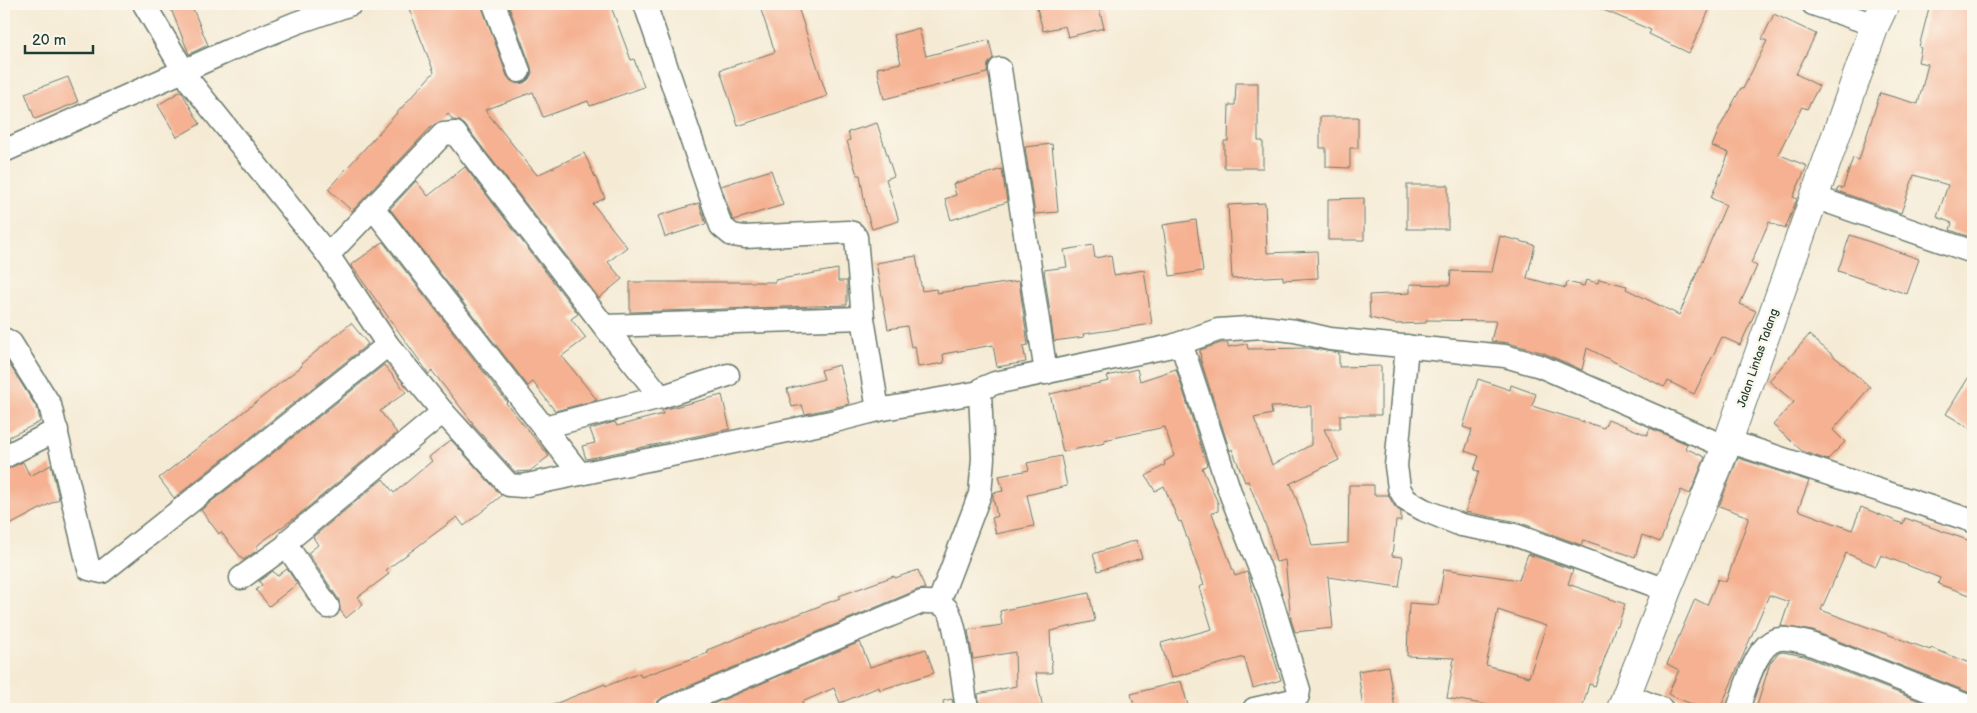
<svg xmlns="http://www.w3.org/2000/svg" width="1977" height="713" viewBox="0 0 1977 713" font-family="'Balsamiq Sans',sans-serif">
	<rect width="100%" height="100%" fill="#fbf7ec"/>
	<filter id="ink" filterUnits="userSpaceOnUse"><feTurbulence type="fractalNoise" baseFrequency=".02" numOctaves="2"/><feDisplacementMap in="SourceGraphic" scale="10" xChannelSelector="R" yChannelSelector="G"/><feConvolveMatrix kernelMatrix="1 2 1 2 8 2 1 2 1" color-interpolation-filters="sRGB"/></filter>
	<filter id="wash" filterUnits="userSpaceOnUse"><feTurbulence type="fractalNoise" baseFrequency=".0096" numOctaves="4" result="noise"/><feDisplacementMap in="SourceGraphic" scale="20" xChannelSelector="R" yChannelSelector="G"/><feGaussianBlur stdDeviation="1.12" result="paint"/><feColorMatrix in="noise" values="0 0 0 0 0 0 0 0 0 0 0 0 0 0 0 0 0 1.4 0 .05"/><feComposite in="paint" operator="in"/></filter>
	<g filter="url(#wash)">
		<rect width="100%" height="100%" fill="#f5ebd5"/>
		<g id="blocks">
			<!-- building -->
			<g fill="#f5b191" fill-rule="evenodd">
				<polygon points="169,4 191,4 208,45 189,54"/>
				<polygon points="407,4 481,4 507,76 511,81 517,84 524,83 529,79 532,73 531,67 508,4 610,4 631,60 634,59 644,87 590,106 588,101 543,117 533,92 485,110 537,175 584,153 605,198 593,204 627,247 608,262 622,279 599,298 465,125 460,121 453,120 448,114 441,121 433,125 352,211 328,189 434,72"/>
				<polygon points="759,4 797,4 827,96 738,126 720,70 775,52"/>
				<polygon points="1036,4 1098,4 1104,28 1068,37 1065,26 1043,31"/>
				<polygon points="1589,4 1712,4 1689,53 1649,34 1651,30"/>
				<polygon points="1930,4 1973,4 1973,238 1950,230 1952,223 1937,217 1948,185 1914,175 1901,213 1837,191 1838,188 1843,188 1853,158 1859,160 1880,93 1918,104 1928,64 1918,62 1921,48 1919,47"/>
				<polygon points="1774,14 1816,34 1796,74 1819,86 1807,109 1802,107 1778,154 1807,166 1793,197 1797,199 1785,229 1769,222 1751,263 1757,266 1740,304 1756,311 1740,345 1722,337 1694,394 1668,381 1664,387 1587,348 1582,370 1544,353 1508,343 1491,341 1496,321 1426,320 1426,323 1396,324 1370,318 1369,295 1410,293 1410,284 1450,285 1451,271 1492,272 1500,236 1535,245 1527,278 1566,288 1567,282 1584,286 1586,280 1598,283 1599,279 1627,286 1626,289 1679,315 1726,205 1711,198 1729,153 1712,146 1720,127 1741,88 1743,89 1767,41 1762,39"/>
				<polygon points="919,28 926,56 989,40 993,58 988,64 987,73 884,99 877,68 901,63 894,35"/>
				<polygon points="68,77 78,102 35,119 25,93"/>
				<polygon points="1236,83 1258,83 1258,141 1263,141 1263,168 1224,168 1224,141 1228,141 1229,105 1235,105"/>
				<polygon points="181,91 200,124 177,137 158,105"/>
				<polygon points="1320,117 1358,117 1358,148 1350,148 1350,168 1326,167 1326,148 1320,148"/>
				<polygon points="877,123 894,176 886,179 899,221 872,229 866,210 860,175 857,175 847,141 850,140 848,132"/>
				<polygon points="1052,144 1058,212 1035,214 1025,147"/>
				<polygon points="465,167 578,314 571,319 586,338 562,356 597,400 555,411 533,382 528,386 390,209 416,181 428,196"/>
				<polygon points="1002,169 1007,202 951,220 945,199 956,195 953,184"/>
				<polygon points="771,170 783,205 734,220 732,218 721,186"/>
				<rect x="1407" y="185" width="41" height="44"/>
				<polygon points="1364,198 1364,240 1328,240 1328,199"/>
				<polygon points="699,203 706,224 665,237 658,216"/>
				<polygon points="1265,203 1267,253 1317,251 1318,278 1283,280 1283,276 1232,279 1228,205"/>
				<polygon points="1196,220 1203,271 1170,276 1163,225"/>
				<polygon points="1850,235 1919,259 1907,294 1838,271"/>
				<polygon points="383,242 507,402 506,403 549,456 530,471 515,472 472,424 473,423 432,371 429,374 351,265"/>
				<polygon points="1093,245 1095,258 1111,255 1114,275 1144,270 1152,324 1083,334 1084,337 1054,341 1044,270 1067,267 1064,250"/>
				<polygon points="916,256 922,291 936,289 937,293 1019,281 1028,345 1023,346 1026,362 997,367 993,345 943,354 944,363 918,367 915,346 911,347 907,326 888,329 876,263"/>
				<polygon points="838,269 838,281 847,281 847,305 630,312 630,282 775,282 775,280"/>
				<polygon points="351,323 368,344 174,498 159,478 302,366 301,364"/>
				<polygon points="1809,335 1870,387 1833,430 1845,442 1827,460 1802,451 1773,425 1794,402 1769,381"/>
				<path d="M 1221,343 L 1228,343 L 1228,347 L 1247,344 L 1248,349 L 1309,348 L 1339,353 L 1339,367 L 1381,366 L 1381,415 L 1340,415 L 1340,429 L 1324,429 L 1339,460 L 1289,484 L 1291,484 L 1308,530 L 1312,546 L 1348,543 L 1349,485 L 1374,485 L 1374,495 L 1388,495 L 1395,507 L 1401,512 L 1401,521 L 1396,521 L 1392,556 L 1403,557 L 1399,587 L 1328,577 L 1333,628 L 1295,632 L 1291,620 L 1285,560 L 1276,562 L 1269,534 L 1248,481 L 1245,482 L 1232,449 L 1230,451 L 1201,361 L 1200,350 ZM 1311,406 L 1311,445 L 1272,465 L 1254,418 L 1272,414 L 1271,407 Z"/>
				<polygon points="4,356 38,410 40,422 9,437 10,439 4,442"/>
				<polygon points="384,365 406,392 380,411 397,433 296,517 259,544 256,548 258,550 243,560 221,532 219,534 201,510"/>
				<polygon points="839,365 849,404 805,414 802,405 792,407 787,389 824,379 821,370"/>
				<polygon points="1137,369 1140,381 1176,369 1207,465 1202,468 1218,503 1218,511 1212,513 1235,576 1247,572 1281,680 1253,688 1244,657 1171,678 1161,643 1212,629 1199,587 1204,585 1181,521 1179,522 1164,486 1155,491 1146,476 1165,465 1164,462 1174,456 1165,427 1104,440 1105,443 1063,452 1050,394 1109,381 1107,376"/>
				<polygon points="1973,370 1973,430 1946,414"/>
				<polygon points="1478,379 1510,390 1511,385 1536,394 1532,406 1604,428 1608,419 1647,435 1650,428 1687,444 1685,448 1705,457 1690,494 1681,490 1660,542 1642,535 1635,557 1583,540 1581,545 1518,522 1465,512 1479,471 1474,470 1479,456 1465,451 1472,430 1463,427"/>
				<polygon points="722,395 730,429 586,459 582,446 595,443 590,429 615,422 617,426 663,414 662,410"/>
				<polygon points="451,440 501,495 500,497 464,526 457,517 386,570 389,574 358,597 363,604 346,618 340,610 339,600 308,553 318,545 313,537 383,479 394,493 432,461 429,457"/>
				<polygon points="1061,456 1067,486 1027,495 1034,526 996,534 992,518 997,516 993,497 993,493 1003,491 999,476 1029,470 1027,463"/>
				<polygon points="1738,458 1809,481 1798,510 1852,530 1861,507 1903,524 1905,518 1973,542 1973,596 1938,584 1940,578 1881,555 1876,566 1846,553 1821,610 1930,650 1931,648 1973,664 1973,694 1813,631 1781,626 1789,602 1769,595 1720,709 1703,709 1668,694 1679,670 1667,664 1695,599 1707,605 1718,579 1726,582 1749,517 1719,506"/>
				<polygon points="23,462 30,476 51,465 59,499 4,528 4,470"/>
				<polygon points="1136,540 1142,558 1098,571 1093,554"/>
				<path d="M 1528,554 L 1573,570 L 1568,584 L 1625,604 L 1618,626 L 1616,625 L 1595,686 L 1589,684 L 1582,709 L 1511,709 L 1447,698 L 1454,658 L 1407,656 L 1409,603 L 1438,605 L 1444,569 L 1519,580 ZM 1498,610 L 1546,626 L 1529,677 L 1486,665 Z"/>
				<polygon points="287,569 297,584 269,606 256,590 262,585 259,581 273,571 277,576"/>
				<polygon points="918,570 925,589 917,590 663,697 657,702 655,709 547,709 547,707 605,684 606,686 640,673 641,677 708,653 707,650 840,598 839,596 894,576 895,578"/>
				<polygon points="1089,593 1095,621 1050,631 1052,673 1036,673 1043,709 980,709 978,694 1016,686 1015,652 973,659 968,630 1002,625 1000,611"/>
				<polygon points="860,642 870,667 926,649 934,673 880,690 879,687 840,703 834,688 802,702 805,709 701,709"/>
				<polygon points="1783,652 1804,656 1940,709 1767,709 1757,706 1770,663 1778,653"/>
				<polygon points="1388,666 1395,709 1363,709 1358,671"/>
				<polygon points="1181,681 1189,709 1135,709 1131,694"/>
				<polygon points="952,699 954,709 944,709 943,701"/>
			</g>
		</g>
	</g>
	<g filter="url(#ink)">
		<use href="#blocks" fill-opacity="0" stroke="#6a7a6c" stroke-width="1"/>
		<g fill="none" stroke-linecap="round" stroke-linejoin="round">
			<!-- street casing -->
			<g stroke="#6a7a6c" stroke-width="25">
				<g id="street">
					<polyline points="144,4 191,83 328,255 388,345 443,412 509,485 522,486 835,421 878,410 980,392"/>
					<polyline points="494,4 519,71"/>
					<polyline points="645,4 721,226 732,235 745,237 848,232 853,233 856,237 863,318 878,410"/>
					<polyline points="1813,4 1875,25"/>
					<polyline points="1000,69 1046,373"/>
					<polyline points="4,151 230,50 296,23 351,4"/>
					<polyline points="1814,197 1973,252"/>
					<polyline points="373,208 580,474"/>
					<polyline points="328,255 443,134 455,133 604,326 661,397"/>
					<polyline points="604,326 863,318"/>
					<polyline points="4,339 11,343 50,405 89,569 102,572 388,345"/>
					<polyline points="1181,343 1231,495 1269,592 1299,690 1298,696 1293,700 1254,709"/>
					<polyline points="1407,346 1396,466 1399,488 1406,500 1424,510 1461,525 1515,535 1667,590"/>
					<polyline points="544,427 661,397 728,375"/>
					<polyline points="1728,441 1973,521"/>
					<polyline points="4,457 57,430"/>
					<polyline points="241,578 287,545"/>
					<polyline points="939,602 980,494 983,458 980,392 983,388 995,383 1172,346 1218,330 1263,327 1295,331 1330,339 1505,356 1540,366 1726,447"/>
					<polyline points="328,607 289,549 287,545 290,539 443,412"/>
					<polyline points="1627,695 1662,709"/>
					<path d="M 668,709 L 922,602 C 932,602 940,601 947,609 C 956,618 964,692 967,709"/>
					<path d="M 1738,709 C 1745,690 1756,641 1780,639 C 1788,638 1799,641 1808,643 L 1973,708"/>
				</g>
			</g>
			<!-- secondary casing -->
			<g stroke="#6a7a6c" stroke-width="30">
				<polyline id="secondary" points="1621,709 1667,590 1726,447 1875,25 1885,4"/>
			</g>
			<!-- street -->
			<use href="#street" stroke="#fff" stroke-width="22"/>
			<!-- secondary -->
			<use href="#secondary" stroke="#fff" stroke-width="28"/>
		</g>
	</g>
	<g text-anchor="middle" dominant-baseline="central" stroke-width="5" stroke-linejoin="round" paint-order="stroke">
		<!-- street labels -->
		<g font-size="12" fill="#1f3d34" stroke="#fbf7ec">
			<text transform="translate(1758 358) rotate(-71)">Jalan Lintas Talang</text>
		</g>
	</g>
	<!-- margin -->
	<rect width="1977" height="713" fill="none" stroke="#fbf7ec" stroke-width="20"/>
	<!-- scale -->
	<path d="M25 45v8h68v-8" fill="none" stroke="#1f3d34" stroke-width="2.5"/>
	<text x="32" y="45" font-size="15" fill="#1f3d34" stroke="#fbf7ec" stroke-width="4" paint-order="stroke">20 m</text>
</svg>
